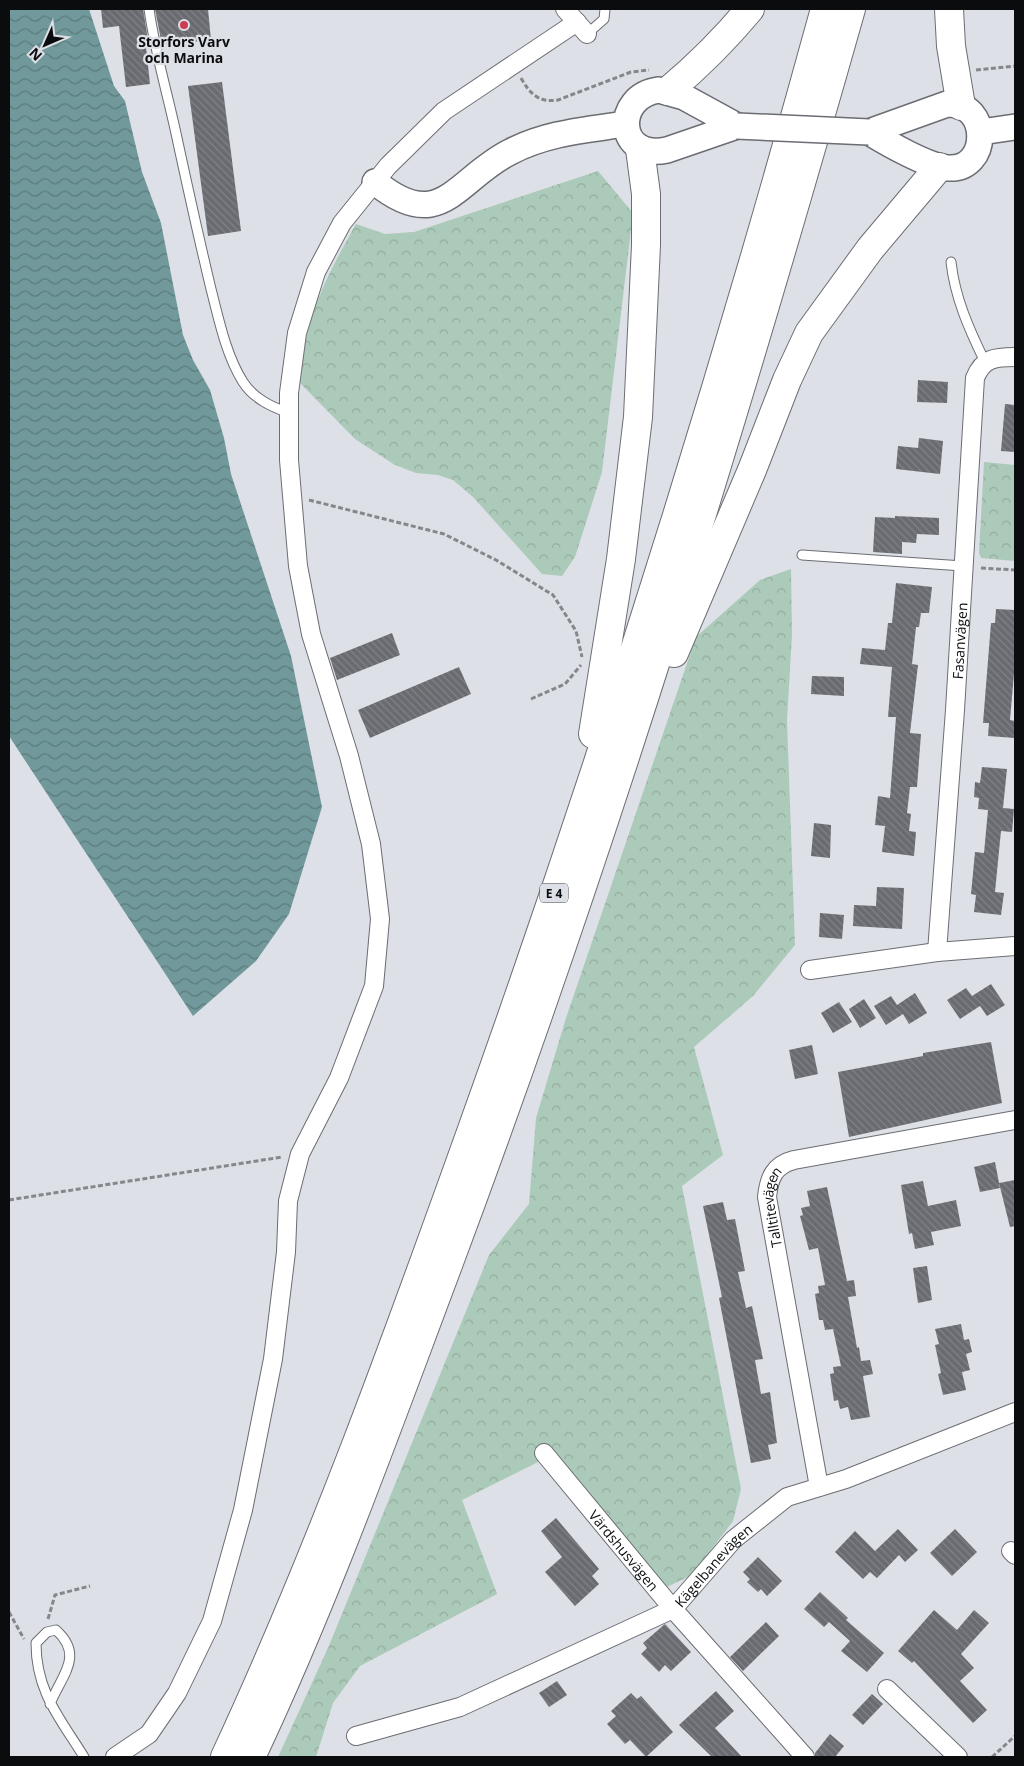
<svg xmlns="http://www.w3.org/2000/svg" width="1024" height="1766" viewBox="0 0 1024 1766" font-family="'Open Sans',sans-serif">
	<defs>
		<pattern id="forest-crowns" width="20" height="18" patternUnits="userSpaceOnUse" patternTransform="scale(1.25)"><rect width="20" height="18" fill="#accab9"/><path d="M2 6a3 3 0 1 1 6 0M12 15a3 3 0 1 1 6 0" fill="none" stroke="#93ac9e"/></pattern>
		<pattern id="water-waves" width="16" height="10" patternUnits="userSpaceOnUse" patternTransform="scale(1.25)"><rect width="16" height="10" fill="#71999b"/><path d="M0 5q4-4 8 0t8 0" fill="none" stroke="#5b7b7d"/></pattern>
		<pattern id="building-back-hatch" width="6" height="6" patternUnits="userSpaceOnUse" patternTransform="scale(1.25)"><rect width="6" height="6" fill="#696b71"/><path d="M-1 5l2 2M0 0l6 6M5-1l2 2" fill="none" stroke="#808286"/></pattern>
	</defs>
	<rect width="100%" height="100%" fill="#dde0e6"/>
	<!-- forest -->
	<g fill="url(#forest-crowns)">
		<path d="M 598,171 L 633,213 L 602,472 L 575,557 L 562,576 L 542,574 L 473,497 L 453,480 L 438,475 L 416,473 L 395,465 L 355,439 L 300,383 C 305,317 324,281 356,224 L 385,234 L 414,232 Z"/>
		<polygon points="984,462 1015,465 1015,561 981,558 979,553"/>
		<polygon points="791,569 792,635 787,720 795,945 753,996 694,1047 723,1155 682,1186 741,1489 733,1521 692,1575 652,1594 542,1460 462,1500 497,1594 360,1666 333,1703 316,1757 278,1757 328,1648 489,1255 529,1204 536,1118 566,1018 696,637 760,580"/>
	</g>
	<!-- water -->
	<polygon fill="url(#water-waves)" points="9,9 89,9 114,86 125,101 142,172 161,223 183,335 193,360 210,390 224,438 231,474 291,656 322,807 289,914 256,961 193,1016 9,736"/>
	<!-- building -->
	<g fill="url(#building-back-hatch)">
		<polygon points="101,9 143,9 149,46 146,47 150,84 126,87 119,26 103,28"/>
		<polygon points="155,9 208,9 211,40 162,45"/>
		<polygon points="222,82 241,231 208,236 188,86"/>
		<polygon points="918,380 948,382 947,403 917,402"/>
		<polygon points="1005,404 1015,405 1015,452 1001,451"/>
		<polygon points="919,438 943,441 940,474 896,469 898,446 918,448"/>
		<polygon points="895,516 939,518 939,535 917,534 916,543 902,542 902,554 873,552 875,517 895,518"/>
		<polygon points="896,583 932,587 929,613 921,613 919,627 916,627 912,664 918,665 910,733 921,734 917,787 910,787 907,813 911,814 909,831 916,832 914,856 882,852 885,826 875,825 878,796 890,798 896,717 888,717 892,667 860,664 862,648 885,650 888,623 892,623"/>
		<polygon points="996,609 1015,610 1015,662 1010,720 1015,721 1015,738 988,736 989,723 983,723 991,623 995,623"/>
		<polygon points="392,633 400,655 337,680 330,658"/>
		<polygon points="459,667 471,694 370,738 358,710"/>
		<polygon points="812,676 844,677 844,696 811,694"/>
		<polygon points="982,767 1007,769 1003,808 1014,809 1012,832 1001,831 995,892 1004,893 1001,915 974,912 976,895 971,894 975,852 984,853 988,810 978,809 979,798 974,797 975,782 980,783"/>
		<polygon points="814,823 831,825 830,858 811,856"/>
		<polygon points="877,887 904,888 902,929 853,926 854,905 876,906"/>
		<polygon points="820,913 844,915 842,939 819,937"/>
		<polygon points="991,984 1005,1005 987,1016 980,1006 960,1019 947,1000 966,988 972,996"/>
		<polygon points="915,993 927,1013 909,1024 903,1014 886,1025 874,1006 891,996 897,1005"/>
		<polygon points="864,999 876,1018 860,1028 849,1009"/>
		<polygon points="839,1002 852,1022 833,1033 821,1013"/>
		<polygon points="991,1042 1002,1103 849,1137 838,1072 923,1056 923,1053"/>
		<polygon points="812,1045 818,1074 795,1079 789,1050"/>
		<polygon points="995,1162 1000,1188 980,1192 974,1167"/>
		<polygon points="1015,1180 1015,1226 1010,1227 999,1183"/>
		<polygon points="923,1181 928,1206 956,1200 961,1226 931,1232 934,1245 915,1249 912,1233 909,1234 901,1185"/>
		<polygon points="827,1187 847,1281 854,1280 856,1296 848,1297 857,1348 859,1347 861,1361 870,1360 873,1374 863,1376 870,1417 851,1420 848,1407 840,1409 838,1400 834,1401 830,1374 834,1373 833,1367 841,1366 833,1329 825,1330 823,1320 819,1320 815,1294 819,1293 818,1286 825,1285 818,1248 809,1250 800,1216 803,1215 801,1208 810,1206 807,1191"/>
		<polygon points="723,1202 727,1220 735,1219 745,1271 738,1272 746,1308 752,1306 763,1359 755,1360 761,1394 770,1392 777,1443 768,1445 771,1459 751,1463 719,1298 722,1297 703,1206"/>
		<polygon points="927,1266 932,1300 918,1303 913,1268"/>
		<polygon points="961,1324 964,1340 969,1339 972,1352 966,1354 970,1370 962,1372 966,1390 943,1395 938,1374 941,1373 935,1345 939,1344 935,1329"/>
		<polygon points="556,1518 599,1569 592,1576 599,1584 575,1606 545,1572 562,1557 541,1531"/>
		<polygon points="898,1529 918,1550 905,1562 899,1555 877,1578 870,1572 863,1579 835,1552 855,1531 875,1551"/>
		<polygon points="955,1529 977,1552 952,1576 930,1553"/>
		<polygon points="758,1557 782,1581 767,1596 761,1589 758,1592 747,1582 750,1579 743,1572"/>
		<polygon points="820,1592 848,1618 846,1620 884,1653 867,1672 841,1651 850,1641 829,1622 824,1627 804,1609"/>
		<polygon points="934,1610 957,1630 974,1610 989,1623 961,1654 974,1668 960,1681 987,1710 973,1723 914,1661 912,1663 898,1651"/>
		<polygon points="766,1622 779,1636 743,1671 730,1657"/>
		<polygon points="665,1624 691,1652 671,1671 665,1665 659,1672 641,1654 647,1648 643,1643"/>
		<polygon points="557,1681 567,1695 549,1707 539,1693"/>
		<polygon points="716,1691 734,1711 715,1728 742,1757 712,1757 679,1725"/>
		<polygon points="631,1693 637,1699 641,1696 673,1732 646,1757 630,1740 625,1744 607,1724 616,1716 611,1711"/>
		<polygon points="872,1694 883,1704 863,1725 852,1715"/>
		<polygon points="830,1734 844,1746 835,1757 815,1757 815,1753"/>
	</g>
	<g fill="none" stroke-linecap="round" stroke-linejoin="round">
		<!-- lane casing -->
		<g stroke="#6b6d73" stroke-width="11">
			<g id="lane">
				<path d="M 149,9 C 155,53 168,95 177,138 C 188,189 199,239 211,289 C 219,320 226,355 243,382 C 254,399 272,407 289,413"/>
				<polyline points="587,34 604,19 605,9"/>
				<path d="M 951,262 C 955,298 969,329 985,362"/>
				<polyline points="802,555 963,566"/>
				<path d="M 50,1704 C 61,1676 85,1656 56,1630 L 47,1632 L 36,1643 C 36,1692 60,1718 84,1757"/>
			</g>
		</g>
		<!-- street casing -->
		<g stroke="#6b6d73" stroke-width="20">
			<g id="street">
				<polyline points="565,9 587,34"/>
				<path id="s1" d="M 937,952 L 955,710 L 975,378 C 983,358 995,357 1015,357"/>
				<polyline points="810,970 937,952 1015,946"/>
				<path id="s2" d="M 544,1453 L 673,1609 L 805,1757"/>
				<path id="s3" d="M 819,1487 L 767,1197 C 769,1178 774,1165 794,1160 L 1015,1120"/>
				<polyline points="1011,1551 1015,1555"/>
				<polyline points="887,1689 958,1757"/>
				<path id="s4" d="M 356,1736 L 460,1707 L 673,1609 L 733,1540 L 787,1497 L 846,1479 L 1015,1412"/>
				<polyline points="115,1757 149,1734 177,1693 212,1621 243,1510 273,1359 286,1252 288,1201 300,1154 339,1078 374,986 380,919 371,844 349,756 311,634 298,566 289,460 289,393 297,333 316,272 342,223 388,166 444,111 577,22"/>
			</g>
		</g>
		<!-- secondary casing -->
		<g stroke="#6b6d73" stroke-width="28">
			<g id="secondary">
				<path d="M 659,90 L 684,97 L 737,126 L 667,150 C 616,161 613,96 659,90 Z"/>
				<path d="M 947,104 C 991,102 990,171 948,168 C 929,167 887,143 869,132 Z"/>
				<polyline points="981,132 1015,127"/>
				<path d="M 375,182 C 441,236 455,180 510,152 C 546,133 585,130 625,124"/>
			</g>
		</g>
		<!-- highway casing -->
		<g stroke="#6b6d73" stroke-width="30">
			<g id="highway">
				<polyline points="949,9 951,46 961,106"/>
				<path d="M 668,91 C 698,66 725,39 750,9"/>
				<polyline points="674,653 752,470 787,380 809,333 870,249 939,167"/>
				<polyline points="593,734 621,559 638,417 646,245 646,194 640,149"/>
				<path d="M 225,1757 C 319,1555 395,1344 470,1135 C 603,764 721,388 825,9"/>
				<path d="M 251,1757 C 326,1598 386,1430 448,1265 C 602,853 731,432 851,9"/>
			</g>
		</g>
		<!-- path -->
		<g stroke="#85878c" stroke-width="3" stroke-dasharray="5 2.5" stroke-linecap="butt">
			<polyline points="976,70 1015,66"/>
			<path d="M 521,78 C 530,94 539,103 558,100 L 631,72 L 649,70"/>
			<polyline points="309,500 444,534 496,560 553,595 576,631 582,657"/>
			<polyline points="981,568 1015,570"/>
			<polyline points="531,699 565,684 581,665"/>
			<polyline points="9,1200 282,1157"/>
			<polyline points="9,1612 24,1639"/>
			<polyline points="48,1619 55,1595 90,1586"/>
			<polyline points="992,1757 1015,1736"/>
		</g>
		<!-- lane -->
		<use href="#lane" stroke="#fff" stroke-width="9"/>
		<!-- street -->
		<use href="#street" stroke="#fff" stroke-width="18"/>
		<!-- secondary -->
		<use href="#secondary" stroke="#fff" stroke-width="25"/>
		<!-- highway -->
		<use href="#highway" stroke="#fff" stroke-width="28"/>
		<!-- secondary-bridge casing -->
		<g stroke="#6b6d73" stroke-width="28" stroke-linecap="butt">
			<polyline id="secondary-bridge" points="737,126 869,132"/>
		</g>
		<!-- secondary-bridge -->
		<use href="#secondary-bridge" stroke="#fff" stroke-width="25"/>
	</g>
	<!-- markers -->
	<circle fill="#cc3c55" stroke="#dde0e6" stroke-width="2" cx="184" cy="25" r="5"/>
	<g text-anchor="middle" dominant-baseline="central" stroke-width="4.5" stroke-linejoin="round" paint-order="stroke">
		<!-- shield labels -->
		<rect fill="#dde0e6" stroke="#4a4c4f" stroke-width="1" x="540" y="883.5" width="28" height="19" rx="4"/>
		<g font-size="12" font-weight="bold" fill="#0b0c0e">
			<text x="554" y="893">E 4</text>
		</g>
		<!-- poi labels -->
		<g font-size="14" font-weight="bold" fill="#0b0c0e" stroke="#dde0e6">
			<text x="184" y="41">Storfors Varv<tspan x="184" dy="16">och Marina</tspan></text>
		</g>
		<!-- street labels -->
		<g font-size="14" fill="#0b0c0e" stroke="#dde0e6">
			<text stroke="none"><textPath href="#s1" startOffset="312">Fasanvägen</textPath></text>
			<text stroke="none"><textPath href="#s3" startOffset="285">Talltitevägen</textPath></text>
			<text stroke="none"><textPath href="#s2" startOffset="126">Värdshusvägen</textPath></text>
			<text stroke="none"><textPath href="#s4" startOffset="402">Kägelbanevägen</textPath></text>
		</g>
	</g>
	<!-- border -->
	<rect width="1024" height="1766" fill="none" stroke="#0b0c0e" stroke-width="20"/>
	<!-- north arrow -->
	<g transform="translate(45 45) rotate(225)" stroke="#dde0e6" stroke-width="4" paint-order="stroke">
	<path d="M0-4L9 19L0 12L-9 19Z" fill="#0b0c0e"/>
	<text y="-8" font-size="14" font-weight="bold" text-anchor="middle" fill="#0b0c0e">N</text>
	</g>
</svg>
